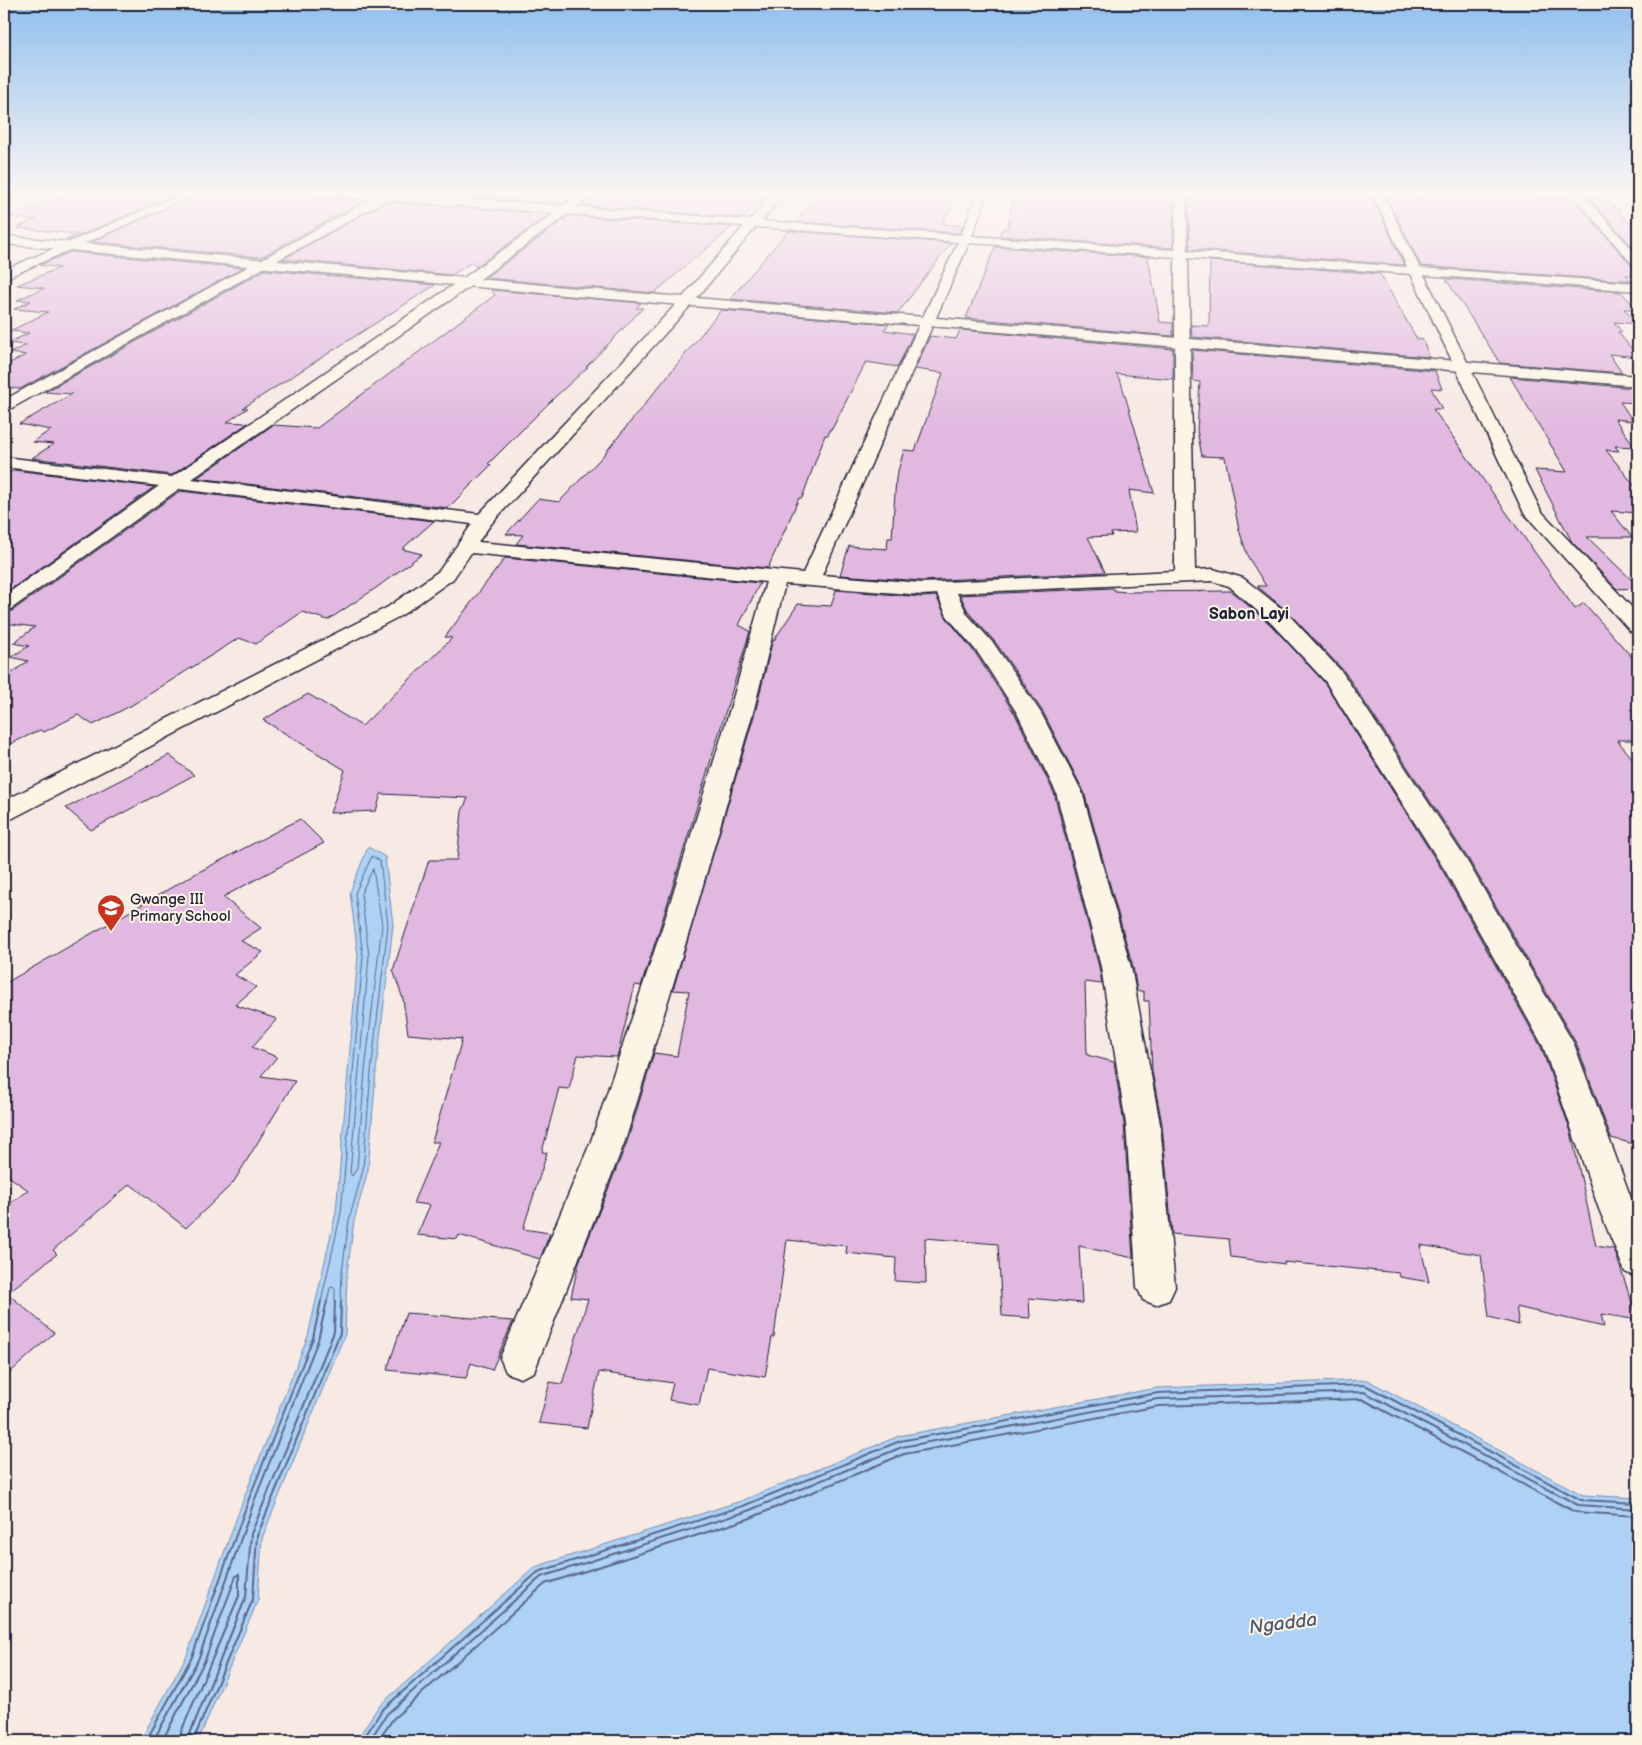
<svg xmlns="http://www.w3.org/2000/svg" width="1642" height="1745" viewBox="0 0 1642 1745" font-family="'Balsamiq Sans',sans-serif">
	<rect width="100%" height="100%" fill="#f7e9e4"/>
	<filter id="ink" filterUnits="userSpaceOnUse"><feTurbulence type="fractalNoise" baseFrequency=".02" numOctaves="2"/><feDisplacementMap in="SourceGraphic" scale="10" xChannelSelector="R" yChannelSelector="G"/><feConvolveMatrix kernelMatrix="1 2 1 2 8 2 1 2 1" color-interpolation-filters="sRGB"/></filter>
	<g filter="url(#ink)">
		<!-- water -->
		<g fill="#add2f6" stroke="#758cab">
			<polygon points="368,847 385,857 393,925 376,1072 368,1170 354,1221 347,1273 345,1334 262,1538 258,1600 198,1741 140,1741 187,1655 245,1495 308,1336 336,1212 358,956 350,892"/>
			<polygon points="1367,1380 1583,1495 1638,1498 1638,1741 356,1741 378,1707 535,1567 741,1501 899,1436 1157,1388"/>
		</g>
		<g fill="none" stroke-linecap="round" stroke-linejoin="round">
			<!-- shore-far1 -->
			<g stroke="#5a6886" stroke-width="1">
				<polygon points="373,869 382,925 365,1071 357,1168 352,1176 350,1173 369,956 361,894"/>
				<polyline points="321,1302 341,1213 363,956 355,893 372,856 380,861 388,925 371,1072 363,1170 349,1220 342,1272 341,1302"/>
				<polyline points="327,1302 330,1288 333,1287 335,1289 335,1302"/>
			</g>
			<!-- shore -->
			<g stroke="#5a6886" stroke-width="2">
				<polyline points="146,1741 192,1657 250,1496 313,1338 321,1301"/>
				<polyline points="153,1741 198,1660 255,1499 318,1340 327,1301"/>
				<polyline points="162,1741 204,1662 236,1576 239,1574 239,1596 181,1732 180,1741"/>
				<polyline points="187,1741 246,1597 251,1534 334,1332 335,1301"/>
				<polyline points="193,1741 253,1599 257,1536 340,1333 341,1301"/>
				<polyline points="362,1741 382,1710 538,1572 743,1506 900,1441 1158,1393 1365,1385 1581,1500 1638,1503"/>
				<polyline points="369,1741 387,1714 541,1577 745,1512 902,1447 1158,1399 1364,1392 1578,1505 1638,1509"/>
				<polyline points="378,1741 393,1719 545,1584 748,1519 904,1454 1159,1406 1362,1399 1575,1512 1638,1516"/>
			</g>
		</g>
		<!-- building -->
		<g fill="#e1b8df" stroke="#22223b">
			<polygon points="77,192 181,192 69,240 65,240 77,234 16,228 23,226 19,226 36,220 7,217"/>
			<polygon points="202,192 308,192 315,197 365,200 261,257 92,242"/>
			<polygon points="397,192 580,192 562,204"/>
			<polygon points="597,192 772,192 743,218 581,205"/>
			<polygon points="822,192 925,192 957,194 942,224 963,226 959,233 796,222"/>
			<polygon points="1018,192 1174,192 1173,248 999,236 1003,228 1007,229 1014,198"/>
			<polygon points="1188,192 1245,192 1287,195 1286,192 1371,194 1404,265 1190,249"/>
			<polygon points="1424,192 1529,193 1535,197 1573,199 1633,267 1638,269 1638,276 1626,275 1630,280 1616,280 1421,266 1385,195 1431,198"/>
			<polygon points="1590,199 1608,200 1638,232 1638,253"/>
			<polygon points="386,202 550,214 476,267 472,262 452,275 283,259"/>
			<polygon points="569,216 732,227 654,293 485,278"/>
			<polygon points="788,231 951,243 898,313 730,299"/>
			<polygon points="995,247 1148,257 1160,322 1173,323 1173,336 966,318"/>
			<polygon points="70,252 243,268 20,389 4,387 4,366 26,355 10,353 26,345 8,343 29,333 10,331 48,312 14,309 31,301 17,300 44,288 17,285 59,268 40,265"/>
			<polygon points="1210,261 1380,274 1417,339 1423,340 1429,357 1192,337 1191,325 1209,326"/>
			<polygon points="265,270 435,285 243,408 248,408 227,422 248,423 172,475 32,458 54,444 32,442 51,430 19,424 72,394 45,392"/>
			<polygon points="1446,279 1621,292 1637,309 1624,309 1638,324 1614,322 1622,332 1618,332 1638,357 1609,354 1622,373 1500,363"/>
			<polygon points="491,290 641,303 636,308 643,308 586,367 588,367 556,396 488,464 491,465 448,508 197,478 273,425 317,428 495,295"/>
			<polygon points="721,310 889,324 884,330 913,334 898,367 866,362 832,429 830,429 828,435 825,435 802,498 799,498 768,568 516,544 523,535 506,534 538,499 559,502 601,458"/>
			<polygon points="960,330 1173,349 1173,379 1116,374 1121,382 1154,493 1129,490 1136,532 1111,533 1112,536 1088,537 1105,572 922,581 840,575 849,546 887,549 888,538 892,538 896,478 904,450 915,451 943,373 915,369 930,336 956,339"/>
			<polygon points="1192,350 1435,371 1442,389 1431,388 1442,409 1433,409 1575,609 1584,603 1638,664 1638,740 1617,740 1638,765 1638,1145 1611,1138 1576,1043 1469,860 1344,671 1288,612 1257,586 1266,586 1248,557 1239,530 1225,457 1202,456 1197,430 1200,382 1193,381"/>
			<polygon points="1510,377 1634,388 1638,394 1638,403 1620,402 1633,421 1615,419 1635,447 1615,446 1619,451 1606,450 1638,490 1638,513 1611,511 1632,537 1587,537 1638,586 1638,588 1617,589 1572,542 1535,470 1567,472"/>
			<polygon points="14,470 154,487 4,594 4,476"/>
			<polygon points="180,491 434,521 402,549 422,554 376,588 328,620 302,612 256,644 239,638 132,705 93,725 78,715 44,732 40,730 4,747 4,679 28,661 11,657 29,646 13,643 35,627 4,623 4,613 12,611"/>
			<polygon points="505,558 760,583 739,625 750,631 664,915 641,986 635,985 617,1057 578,1055 569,1089 559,1088 542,1152 547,1153 523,1229 550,1233 540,1259 459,1235 457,1239 417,1235 430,1205 413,1203 439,1142 432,1142 462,1039 408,1034 403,999 393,970 429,860 457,860 462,811 468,798 381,794 376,811 330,813 345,770 263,720 308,694 362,726 452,638 445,637"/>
			<polygon points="1113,588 1115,591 1127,592 1231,591 1270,624 1324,682 1444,873 1541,1047 1571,1132 1596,1246 1614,1249 1638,1320 1601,1314 1604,1327 1516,1307 1519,1325 1489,1317 1481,1255 1420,1245 1429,1282 1400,1277 1399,1273 1284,1262 1285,1264 1231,1257 1229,1239 1172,1234 1162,1124 1152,1071 1149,1001 1144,1001 1144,992 1137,990 1133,967 1084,792 1043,712 996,643 969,613 960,595"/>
			<polygon points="836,590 922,597 936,596 946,617 976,654 1015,714 1054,793 1099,967 1102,984 1085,982 1087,1055 1114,1062 1124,1124 1133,1258 1079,1246 1082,1303 1029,1298 1030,1318 1002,1316 998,1244 925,1238 926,1283 895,1281 896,1258 846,1253 847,1246 787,1240 774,1337 772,1337 765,1377 707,1368 699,1405 669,1400 673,1383 599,1372 587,1428 539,1423 550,1382 562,1384 588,1299 571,1297 579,1262 627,1142 654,1053 677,1056 689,991 673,990 756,709 772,643 798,604 831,606"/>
			<polygon points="169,755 194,775 91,830 66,808"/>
			<polygon points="300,819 324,843 223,897 261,928 241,941 263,952 235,975 256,987 235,1005 277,1019 252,1047 277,1057 261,1076 295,1081 233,1183 186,1228 130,1184 53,1250 57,1254 7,1293 54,1333 4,1378 4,1208 28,1190 4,1173 4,984 193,875"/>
			<polygon points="406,1313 513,1321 492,1370 471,1363 466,1378 387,1370"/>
		</g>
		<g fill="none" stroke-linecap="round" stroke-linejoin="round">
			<!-- minor casing -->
			<g stroke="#22223b" stroke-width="3">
				<g id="minor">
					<polygon points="4,192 11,192 4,196"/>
					<polygon points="186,192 200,192 4,279 4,270"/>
					<path d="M 310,192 L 386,193 L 563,206 L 583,192 L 595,192 L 576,207 L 750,220 L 774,192 L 785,192 L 762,221 L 961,235 L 978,192 L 988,192 L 972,236 L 1175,250 L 1176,192 L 1186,192 L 1188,251 L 1407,267 L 1372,192 L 1382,192 L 1420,268 L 1638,283 L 1638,291 L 1424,275 L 1541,511 L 1638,614 L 1638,632 L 1630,631 L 1524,513 L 1411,274 L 1188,258 L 1195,570 L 1213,569 L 1243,578 L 1287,613 L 1342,672 L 1467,861 L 1574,1044 L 1638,1217 L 1638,1278 L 1625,1272 L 1599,1209 L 1543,1046 L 1446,872 L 1325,681 L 1271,623 L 1229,586 L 1212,581 L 957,593 L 967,614 L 994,644 L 1041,713 L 1082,792 L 1131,967 L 1160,1124 L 1175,1287 L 1169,1300 L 1156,1305 L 1143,1300 L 1137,1287 L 1126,1124 L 1101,967 L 1056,792 L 1017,713 L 978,653 L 947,616 L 937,594 L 922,595 L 785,584 L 754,709 L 694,916 L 625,1141 L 534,1372 L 520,1378 L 506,1372 L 500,1358 L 591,1141 L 666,916 L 730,709 L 766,582 L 471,553 L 453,579 L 402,615 L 13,818 L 4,821 L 4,801 L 388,607 L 439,571 L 472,524 L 179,489 L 11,609 L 4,611 L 4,596 L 159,486 L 4,467 L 4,457 L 172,477 L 462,279 L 555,213 L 386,200 L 10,409 L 4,411 L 4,400 L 372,199 L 315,195 ZM 568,214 L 744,226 L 682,298 L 479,514 L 192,479 L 472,285 ZM 756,227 L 958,242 L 803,573 L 478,542 L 491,524 L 692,304 ZM 969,243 L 1175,257 L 1175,571 L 922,583 L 822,575 Z"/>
					<polygon points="1570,192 1581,192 1638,256 1638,267 1634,266"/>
				</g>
			</g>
			<!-- secondary casing -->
			<g stroke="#22223b" stroke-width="3">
				<polygon id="secondary" points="4,236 587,289 1638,376 1638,386 587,297 4,244"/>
			</g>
			<!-- minor -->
			<use href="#minor" fill="#fcf5e5" fill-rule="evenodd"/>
			<!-- secondary -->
			<use href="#secondary" fill="#fcf5e5" fill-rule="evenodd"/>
		</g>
	</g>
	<!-- sky -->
	<linearGradient id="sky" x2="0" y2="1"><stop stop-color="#90c0ee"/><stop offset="0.44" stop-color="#fbf5f3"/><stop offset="1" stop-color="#fbf5f3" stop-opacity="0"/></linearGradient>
	<rect width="1642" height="436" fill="url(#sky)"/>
	<!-- icons -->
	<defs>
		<g id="school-pin" transform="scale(1.4375)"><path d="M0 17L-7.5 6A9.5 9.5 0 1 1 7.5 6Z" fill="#c8321e" stroke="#fcf5e5"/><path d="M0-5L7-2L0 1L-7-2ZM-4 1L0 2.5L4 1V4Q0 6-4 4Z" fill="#fff"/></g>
	</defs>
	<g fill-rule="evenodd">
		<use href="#school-pin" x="111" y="908"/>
	</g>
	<g text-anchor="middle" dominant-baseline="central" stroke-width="4" stroke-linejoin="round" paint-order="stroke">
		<!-- poi labels -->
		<g font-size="15" fill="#22223b" stroke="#fcf5e5" text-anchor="start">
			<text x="130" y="899">Gwange III<tspan x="130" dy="17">Primary School</tspan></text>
		</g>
		<!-- far-district labels -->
		<g font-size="16" font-weight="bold" fill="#22223b" stroke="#fcf5e5">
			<text x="1249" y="614">Sabon Layi</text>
		</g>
		<!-- near-water labels -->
		<g font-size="19" font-style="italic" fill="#4c5773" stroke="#fcf5e5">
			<text transform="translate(1283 1624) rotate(-7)">Ngadda</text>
		</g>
	</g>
	<!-- margin -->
	<rect width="1642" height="1745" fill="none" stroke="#fcf5e5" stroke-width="20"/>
	<rect x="10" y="10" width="1622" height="1725" fill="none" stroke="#22223b" stroke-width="2" filter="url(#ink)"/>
</svg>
